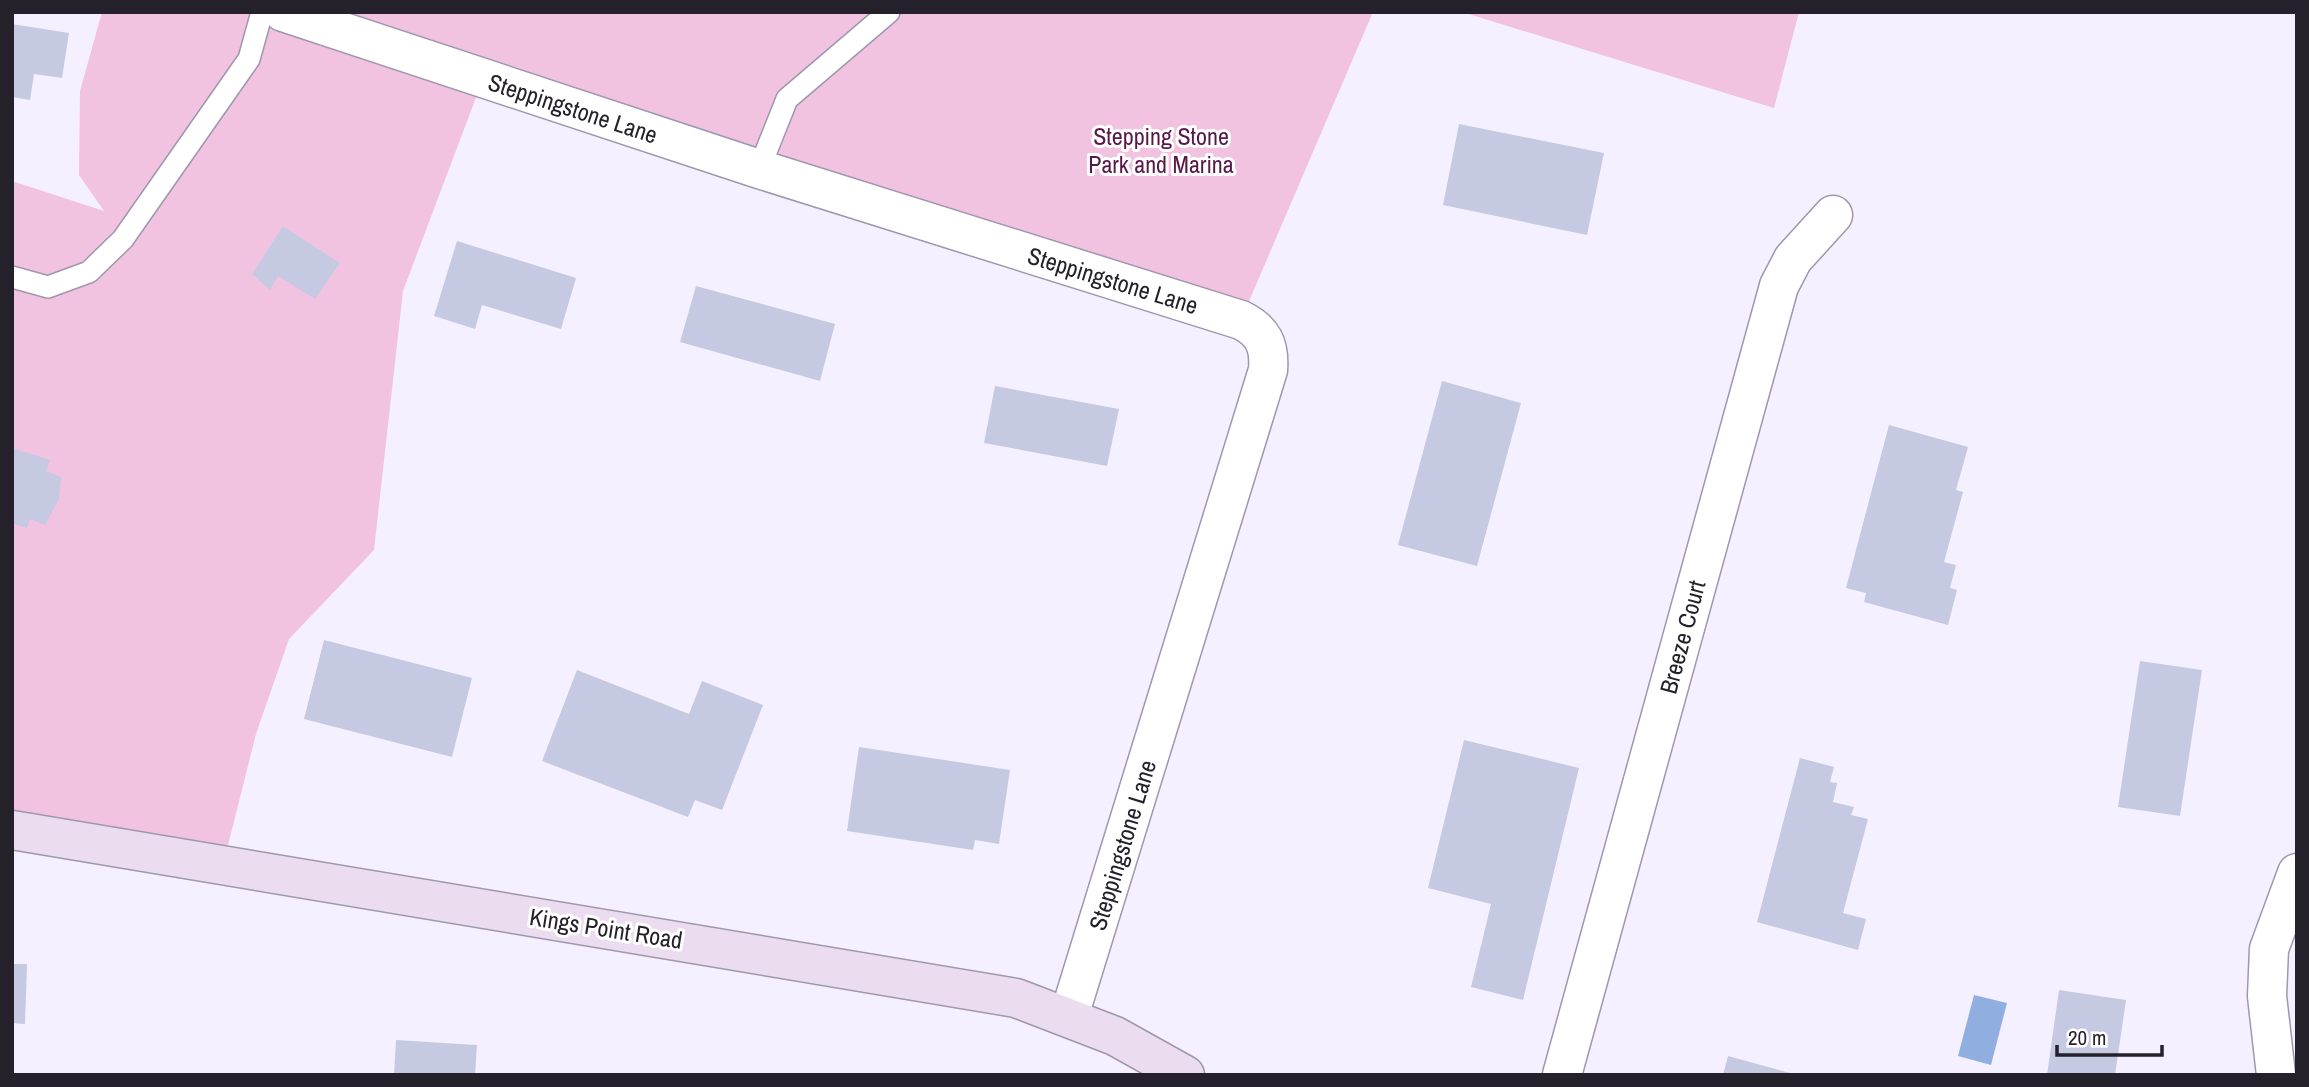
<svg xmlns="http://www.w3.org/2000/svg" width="2309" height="1087" viewBox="0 0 2309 1087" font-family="'Archivo Narrow',sans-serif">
	<rect width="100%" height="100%" fill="#f5f0ff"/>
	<!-- green -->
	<g fill="#f1c3e1">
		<polygon points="102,12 1373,12 1241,320 483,79 403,291 374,550 289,639 256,734 221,873 12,839 12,181 104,211 79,175 80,91"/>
		<polygon points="1462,12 1799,12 1774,108"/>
	</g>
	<!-- water -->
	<polygon fill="#91aee1" points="1974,995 2007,1003 1991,1065 1958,1056"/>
	<!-- building -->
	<g fill="#c6c9e2">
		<polygon points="12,24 69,33 62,78 34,74 30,100 12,97"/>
		<polygon points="1459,124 1604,153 1587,235 1443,205"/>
		<polygon points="283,226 340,263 315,299 278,276 270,290 252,274"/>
		<polygon points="457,241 576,278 561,329 482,305 475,329 434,316"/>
		<polygon points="696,286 835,324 820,381 680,342"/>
		<polygon points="1442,381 1521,403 1477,566 1398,545"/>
		<polygon points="995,386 1119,409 1107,466 984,443"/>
		<polygon points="1889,425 1968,447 1956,490 1963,492 1944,562 1956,565 1950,588 1957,590 1948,625 1864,602 1866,593 1846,588"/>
		<polygon points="12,448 50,460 46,471 61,477 59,499 45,525 30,519 27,528 12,523"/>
		<polygon points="324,640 472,678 452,757 304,719"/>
		<polygon points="2140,661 2202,670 2180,816 2118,807"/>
		<polygon points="577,670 689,714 702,681 763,705 722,810 695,800 688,817 542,761"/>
		<polygon points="1464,740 1579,768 1523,1000 1471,987 1491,904 1428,888"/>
		<polygon points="859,747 1010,770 999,844 975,840 973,850 847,831"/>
		<polygon points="1800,758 1834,767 1830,782 1837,783 1833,802 1854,807 1851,815 1868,819 1843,913 1866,919 1858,950 1757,922"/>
		<polygon points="12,964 27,964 25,1024 12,1023"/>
		<polygon points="2059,990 2126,1000 2115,1075 2047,1075"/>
		<polygon points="396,1040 477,1045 475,1075 394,1075"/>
		<polygon points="1728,1056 1794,1074 1794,1075 1723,1075"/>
	</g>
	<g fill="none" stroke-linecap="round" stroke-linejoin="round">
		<!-- service casing -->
		<g stroke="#9e97ae" stroke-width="24">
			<g id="service">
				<polyline points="759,169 787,99 889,12"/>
				<polyline points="12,277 48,287 89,272 123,239 249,59 262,12"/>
			</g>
		</g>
		<!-- minor casing -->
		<g stroke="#9e97ae" stroke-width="41">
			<g id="minor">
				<path d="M 283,12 L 759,169 L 1241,320 C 1263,331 1270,345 1268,370 L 1069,1016"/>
				<polyline points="1562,1075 1779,286 1793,259 1833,215"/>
				<polyline points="2276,1075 2267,996 2269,949 2297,873"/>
			</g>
		</g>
		<!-- secondary casing -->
		<g stroke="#9e97ae" stroke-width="41">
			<polyline id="secondary" points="12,830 1016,998 1115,1036 1185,1075"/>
		</g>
		<!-- service -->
		<use href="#service" stroke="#fff" stroke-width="21"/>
		<!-- minor -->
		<use href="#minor" stroke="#fff" stroke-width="38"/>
		<!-- secondary -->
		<use href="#secondary" stroke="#ecdcf0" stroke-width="38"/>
	</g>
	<g text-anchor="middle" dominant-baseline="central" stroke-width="6" stroke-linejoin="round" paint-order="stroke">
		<!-- street labels -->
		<g font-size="24" fill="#24212b" stroke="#fff">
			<text transform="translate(573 108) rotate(18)">Steppingstone Lane</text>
			<text transform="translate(1113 280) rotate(17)">Steppingstone Lane</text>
			<text transform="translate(1682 637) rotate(-75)">Breeze Court</text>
			<text transform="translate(1122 845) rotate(-73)">Steppingstone Lane</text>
			<text transform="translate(606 928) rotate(9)">Kings Point Road</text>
		</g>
		<!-- park labels -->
		<g font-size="24" fill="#581949" stroke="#fff">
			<text x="1161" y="136">Stepping Stone<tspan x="1161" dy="28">Park and Marina</tspan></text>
		</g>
	</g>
	<!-- border -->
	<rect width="2309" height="1087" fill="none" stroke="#24212b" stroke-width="28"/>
	<!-- scale -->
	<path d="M2057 1045v10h105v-10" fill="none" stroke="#24212b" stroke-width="3.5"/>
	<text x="2068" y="1045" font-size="21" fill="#24212b" stroke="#ffffff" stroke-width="5" paint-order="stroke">20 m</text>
</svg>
